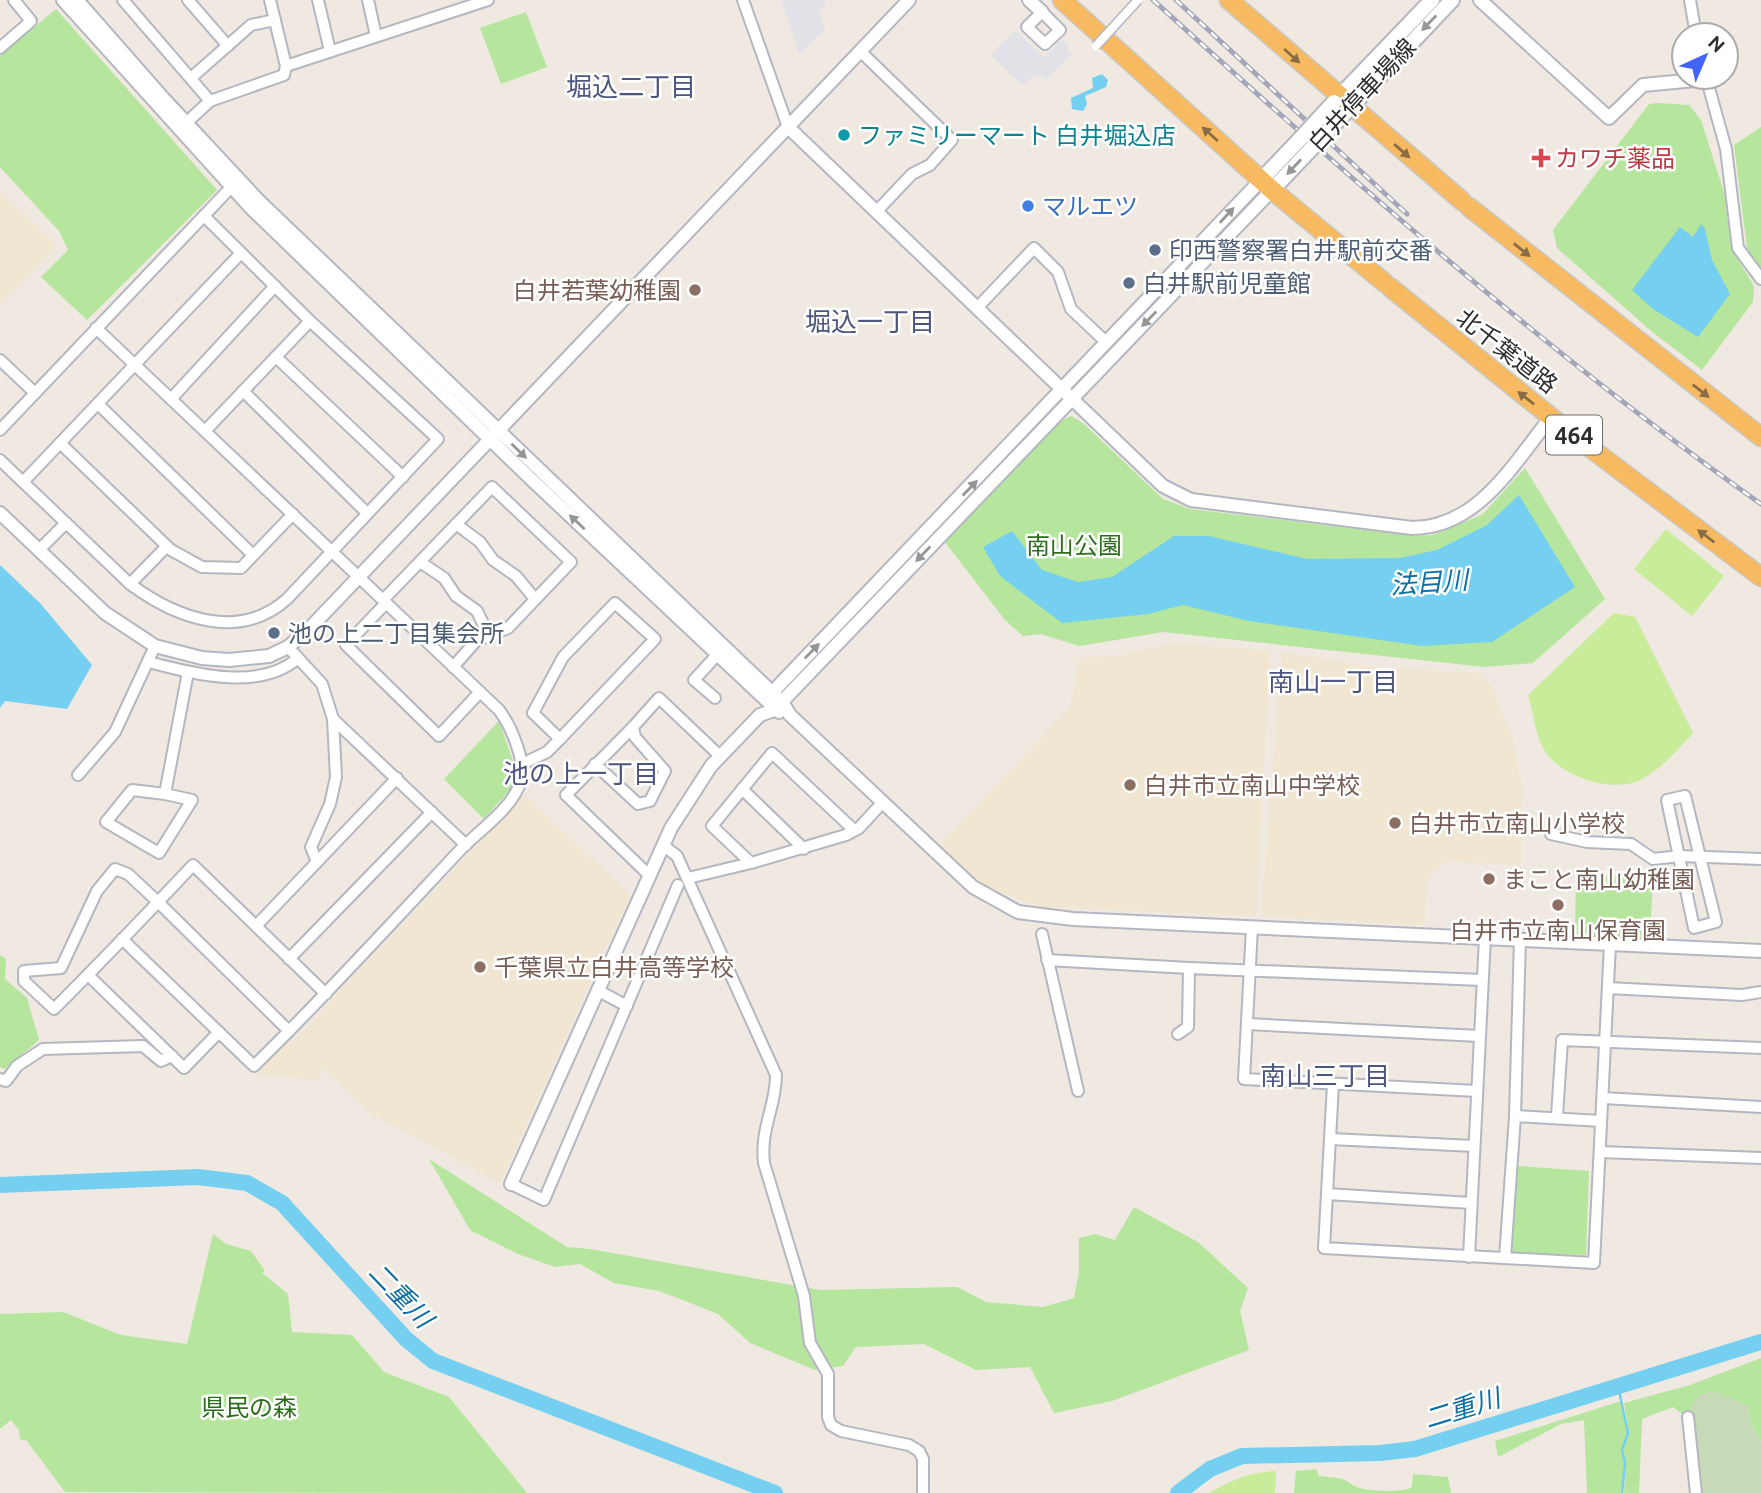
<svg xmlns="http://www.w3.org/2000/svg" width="1761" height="1493" viewBox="0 0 1761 1493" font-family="Ubuntu,'Noto Sans JP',sans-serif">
	<rect width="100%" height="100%" fill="#efe9e1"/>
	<!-- industrial -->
	<g fill="#e3e1e8">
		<polygon points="781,0 823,0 826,7 818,10 825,30 799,54"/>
		<polygon points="1015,30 1044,57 1062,39 1070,47 1067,50 1072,54 1047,79 1037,74 1022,85 991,55"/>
	</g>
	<!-- education -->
	<g fill="#f0e6d1">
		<polygon points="0,192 57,246 0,305"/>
		<polygon points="1173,643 1270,651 1256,916 1038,907 985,886 939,845 1070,708 1079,658 1120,656"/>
		<polygon points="1282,652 1381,668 1481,673 1491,685 1512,737 1522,786 1521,865 1446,861 1427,878 1424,925 1261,916"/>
		<polygon points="524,795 630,895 500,1183 372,1114 321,1066 320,1081 258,1074 291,1039 294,1040"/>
	</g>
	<!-- green -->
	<g fill="#b6e59e">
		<polygon points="56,9 217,190 87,320 41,277 68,250 59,231 0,167 0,56"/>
		<polygon points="526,12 547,67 501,84 480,28"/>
		<polygon points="1657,103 1689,105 1701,120 1725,196 1731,248 1754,286 1753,302 1702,370 1650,330 1557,248 1553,230 1649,104"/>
		<polygon points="1761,127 1761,272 1747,248 1734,145"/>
		<polygon points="1071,416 1083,423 1163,499 1190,509 1416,536 1432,535 1482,515 1525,468 1605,599 1533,663 1485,667 1163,632 1080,646 1040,634 1023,636 1005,620 944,541 1060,421"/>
		<polygon points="499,721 513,761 514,785 484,819 444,779"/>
		<polygon points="1576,875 1653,878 1650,937 1575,934"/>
		<polygon points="0,955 6,959 5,979 27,998 39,1040 5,1069 0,1067"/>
		<polygon points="429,1159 567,1247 590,1249 820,1290 957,1287 986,1302 1043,1307 1074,1298 1079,1272 1079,1238 1095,1234 1115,1240 1134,1207 1198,1242 1248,1288 1240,1311 1249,1350 1112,1401 1054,1413 1030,1367 976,1370 924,1344 856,1347 843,1366 815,1370 750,1343 718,1314 693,1304 659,1291 614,1283 580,1264 555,1267 518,1254 470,1230"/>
		<polygon points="1518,1166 1589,1171 1586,1255 1511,1253"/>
		<polygon points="213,1234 226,1244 251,1251 265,1271 262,1273 288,1294 292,1332 352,1335 384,1372 449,1397 527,1493 65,1492 27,1441 20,1439 19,1430 11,1420 0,1429 0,1314 63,1312 121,1335 187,1344"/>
		<polygon points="1761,1358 1761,1442 1749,1419 1748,1405 1685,1416 1673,1407 1642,1419 1639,1493 1624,1493 1626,1463 1623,1450 1629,1433 1624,1403 1690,1385"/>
		<polygon points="1621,1401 1627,1433 1621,1450 1624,1463 1621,1493 1587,1493 1584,1420 1561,1424 1498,1457 1495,1441"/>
		<path d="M 1316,1469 L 1319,1476 C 1326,1477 1335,1477 1342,1479 C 1347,1480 1351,1485 1357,1487 C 1365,1491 1404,1493 1412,1487 L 1413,1474 L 1448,1477 L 1451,1493 L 1294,1493 L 1296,1471 Z"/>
	</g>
	<!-- cemetery -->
	<polygon fill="#c8d9b8" points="1713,1391 1748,1405 1749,1420 1761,1442 1761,1493 1698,1493 1691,1404 1700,1395"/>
	<!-- pitch -->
	<g fill="#c9ec9a">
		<polygon points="1666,529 1724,576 1692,616 1634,569"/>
		<path d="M 1614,613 L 1635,617 L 1693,733 C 1676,751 1663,768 1640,780 C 1612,794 1558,776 1543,748 C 1535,733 1533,712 1528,695 Z"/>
		<path d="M 1276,1471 L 1275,1493 L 1209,1493 C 1231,1480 1250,1472 1276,1471 Z"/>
	</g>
	<!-- water -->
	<g fill="#75cff0">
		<polygon points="1102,74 1108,80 1106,87 1085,96 1087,104 1083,111 1072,109 1071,98 1093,88 1092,78"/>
		<polygon points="1701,224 1705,229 1712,260 1730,294 1698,337 1653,309 1632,290 1680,227 1693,237"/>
		<polygon points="1519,495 1575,587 1492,642 1422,646 1249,621 1183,605 1148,614 1062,623 1000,576 983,547 1012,531 1042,570 1078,582 1112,577 1174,536 1209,536 1307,559 1400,558 1437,550 1487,525"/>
		<polygon points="0,565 40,603 92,665 67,709 5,701 0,708"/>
	</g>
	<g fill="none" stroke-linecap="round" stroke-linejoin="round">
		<!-- stream -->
		<polyline stroke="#75cff0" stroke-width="2.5" points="1618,1386 1628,1433 1622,1450 1625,1463 1622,1493"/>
		<!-- river -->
		<g stroke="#75cff0" stroke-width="16">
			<polyline points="0,1185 198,1177 247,1183 282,1203 406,1339 433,1361 775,1493"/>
			<polyline points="1178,1493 1210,1469 1242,1456 1380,1453 1415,1449 1761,1342"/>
		</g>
		<!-- minor casing -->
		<g stroke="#b4b7c1" stroke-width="14">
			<g id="minor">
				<polyline points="123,0 210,101"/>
				<polyline points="188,0 228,46"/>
				<polyline points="270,0 286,66 488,0"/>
				<polyline points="318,0 330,51"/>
				<polyline points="368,0 376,36"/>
				<polyline points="743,0 788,127"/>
				<polyline points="1690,0 1696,35"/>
				<polygon points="1042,12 1060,30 1045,44 1027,27"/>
				<polyline points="0,48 31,21 14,0"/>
				<polyline points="860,51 952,140 930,165 912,174 876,212"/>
				<polyline points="1706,77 1726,149 1738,248 1761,279"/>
				<polyline points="191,78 251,25 275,20"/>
				<polyline points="186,123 210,101 284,75 286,66"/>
				<polyline points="977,308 1034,248 1058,272 1071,309 1107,343"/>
				<path d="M 96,328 L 499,710 C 511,726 526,761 521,780 C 514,807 481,829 462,848 C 405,909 348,971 289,1031 L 158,902 L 128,874 L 115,869 L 97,891 L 61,968 L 24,971 L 24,981 L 54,1009 C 101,962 147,914 193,865 L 326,994"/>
				<polyline points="276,357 403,477"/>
				<polyline points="0,360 35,393"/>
				<polyline points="243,391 367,513"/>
				<polyline points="171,399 275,286"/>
				<polyline points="98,404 253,555"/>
				<polyline points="0,430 237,181"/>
				<polyline points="205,431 310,321"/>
				<polyline points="60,443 171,550 202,567 241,568 293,514"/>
				<path d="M 0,460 L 130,584 C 176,618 239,642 287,599 L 438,439 L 310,321 L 204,216"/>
				<polyline points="23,482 241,253"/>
				<polyline points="456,524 480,542 493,560 516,576 535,599"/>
				<polyline points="39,550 66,523"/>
				<polyline points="420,562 444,578 456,596 477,611 489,636"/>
				<polyline points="130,584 167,546"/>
				<polyline points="383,600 492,487 571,562 508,628 476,641 453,667"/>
				<polyline points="386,603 346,645 439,736 480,692"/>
				<polyline points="288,647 322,684 333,719 336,777 330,804 311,847 317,862"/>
				<path d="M 148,662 C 192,673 258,692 297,659"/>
				<polyline points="715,698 694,680 717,655"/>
				<polyline points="333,719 466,845"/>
				<polyline points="633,727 566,795 649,875"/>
				<polyline points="522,764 547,752 560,739 655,639 615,603 563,657 533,713 560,739"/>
				<polyline points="595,764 638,804 650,801 665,771 635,737 633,727 659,698 720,756"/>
				<polyline points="78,775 115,732 155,646"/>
				<polyline points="742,789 804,849"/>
				<polyline points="165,794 132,790 106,822 159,853 192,800 165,794 188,672"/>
				<polygon points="1685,796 1716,922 1694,928 1667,800"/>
				<polyline points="1551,834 1587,842 1631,844 1653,859 1680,856 1761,859"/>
				<path d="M 663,845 L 677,856 L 776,1075 C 776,1107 760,1128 764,1163 L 804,1296 L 810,1343 L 828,1374 L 828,1417 L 831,1425 L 841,1431 L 909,1445 L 919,1451 L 923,1459 L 923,1493"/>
				<polyline points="751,863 712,826 772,753 854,830"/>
				<polyline points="688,878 751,863 846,835 859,828 882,803"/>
				<polyline points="256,926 397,778"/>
				<polyline points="1252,927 1244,1079 1477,1091"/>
				<polyline points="1042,934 1078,1091"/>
				<polyline points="122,939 254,1066 289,1031"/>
				<polyline points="289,959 432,812"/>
				<polyline points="1047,960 1189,968"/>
				<polyline points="88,975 184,1068 219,1032"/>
				<polyline points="1608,988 1742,995 1761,992"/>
				<polyline points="597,990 627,1006"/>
				<polyline points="1247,1024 1479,1036"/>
				<polyline points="1178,1034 1188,1027 1189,968 1482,980"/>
				<polyline points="0,1079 6,1081 17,1066 43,1049 143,1046 161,1061 172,1056"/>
				<polyline points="1333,1084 1324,1248 1594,1263 1610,945"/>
				<polyline points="1603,1098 1761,1107"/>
				<polyline points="1515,1116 1601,1121"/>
				<polyline points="1557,1116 1562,1040 1761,1048"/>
				<polyline points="1331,1139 1474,1146"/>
				<polyline points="1600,1152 1761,1158"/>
				<polyline points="511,1184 544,1200 678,885"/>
				<polyline points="1327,1194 1471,1203"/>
				<polyline points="1469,1257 1485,937"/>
				<polyline points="1505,1258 1515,1116 1520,939"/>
				<polyline points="1688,1417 1696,1493"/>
			</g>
		</g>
		<!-- tertiary casing -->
		<g stroke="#b4b7c1" stroke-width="16">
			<g id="tertiary">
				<polyline points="63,0 250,207 531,479 779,712"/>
				<polyline points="77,0 163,98 258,200 782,702 790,715 973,887 1018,912 1073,919 1761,951"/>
				<polyline points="1029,0 1042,12"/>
				<polyline points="1480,0 1609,118 1643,85 1706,79"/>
				<path d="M 788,127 L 1163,486 L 1191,500 L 1412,528 C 1478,528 1514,463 1551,417"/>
				<polyline points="0,513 105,613 155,646 202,658 229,660 269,656 288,647 310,628 909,0"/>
				<polyline points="766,699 1261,180"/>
				<polyline points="511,1184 671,828 711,766 760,715 774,710 1272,190"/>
			</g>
		</g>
		<!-- secondary casing -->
		<g stroke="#b4b7c1" stroke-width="18">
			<g id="secondary">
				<polyline points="1334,102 1432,0"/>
				<polyline points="1347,111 1452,0"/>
				<polyline points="1261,180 1300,139"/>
				<polyline points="1272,190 1311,149"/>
			</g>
		</g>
		<!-- trunk casing -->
		<g stroke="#c9c9c9" stroke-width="21">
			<g id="trunk">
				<polyline points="1062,0 1272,190 1385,283"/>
				<polyline points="1229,0 1462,201"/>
				<polyline points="1469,207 1761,437"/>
				<polyline points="1391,288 1572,434 1761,577"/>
			</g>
		</g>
		<!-- minor -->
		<use href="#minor" stroke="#fff" stroke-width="10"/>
		<!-- tertiary -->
		<use href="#tertiary" stroke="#fff" stroke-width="12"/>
		<!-- secondary -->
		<use href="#secondary" stroke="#fff" stroke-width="14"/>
		<!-- trunk -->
		<use href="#trunk" stroke="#f8ba60" stroke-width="18"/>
		<!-- rail casing -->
		<g stroke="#a3a6b8" stroke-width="5">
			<g id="rail">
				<path d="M 1153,0 C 1348,177 1546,352 1761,504"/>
				<polyline points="1176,0 1407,214"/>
			</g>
		</g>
		<!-- rail -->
		<use href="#rail" stroke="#fff" stroke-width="2.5" stroke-dasharray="8" stroke-linecap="butt"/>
		<!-- pedestrian-bridge casing -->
		<g stroke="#b4b7c1" stroke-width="11" stroke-linecap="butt">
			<polyline id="pedestrian-bridge" points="1096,46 1138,0"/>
		</g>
		<!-- secondary-bridge casing -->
		<g stroke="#b4b7c1" stroke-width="18" stroke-linecap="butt">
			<g id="secondary-bridge">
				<polyline points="1300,139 1334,102"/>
				<polyline points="1311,149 1346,112"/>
			</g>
		</g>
		<!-- pedestrian-bridge -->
		<use href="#pedestrian-bridge" stroke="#fff" stroke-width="8"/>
		<!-- secondary-bridge -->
		<use href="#secondary-bridge" stroke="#fff" stroke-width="14"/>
	</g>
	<!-- one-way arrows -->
	<defs><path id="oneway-solid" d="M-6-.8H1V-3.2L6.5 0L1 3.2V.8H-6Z" transform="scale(1.75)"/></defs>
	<g fill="#969696">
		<use href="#oneway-solid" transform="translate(1429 23) rotate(134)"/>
		<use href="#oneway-solid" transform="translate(1294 167) rotate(133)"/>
		<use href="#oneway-solid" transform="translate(1227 215) rotate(-47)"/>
		<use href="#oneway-solid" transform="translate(1149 319) rotate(134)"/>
		<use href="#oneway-solid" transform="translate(519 451) rotate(44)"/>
		<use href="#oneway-solid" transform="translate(970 488) rotate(-46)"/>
		<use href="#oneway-solid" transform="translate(577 522) rotate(-137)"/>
		<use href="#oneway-solid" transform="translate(923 554) rotate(134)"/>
		<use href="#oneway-solid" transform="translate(812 651) rotate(-46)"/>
	</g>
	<g fill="#896d44">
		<use href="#oneway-solid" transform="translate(1292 56) rotate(42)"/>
		<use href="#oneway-solid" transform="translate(1210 134) rotate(-138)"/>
		<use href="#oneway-solid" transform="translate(1402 151) rotate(41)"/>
		<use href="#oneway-solid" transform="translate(1522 250) rotate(39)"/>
		<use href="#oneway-solid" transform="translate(1701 391) rotate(38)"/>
		<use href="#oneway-solid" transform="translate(1526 398) rotate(-142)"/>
		<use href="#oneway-solid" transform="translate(1706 536) rotate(-143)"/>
	</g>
	<!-- markers -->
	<circle fill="#0f9aa8" stroke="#fff" stroke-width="2.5" cx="844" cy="135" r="7"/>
	<path fill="#e0444e" stroke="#fff" stroke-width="2.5" d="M1537.5 147.5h7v7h7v7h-7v7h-7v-7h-7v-7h7z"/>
	<circle fill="#3f7fe0" stroke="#fff" stroke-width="2.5" cx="1028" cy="206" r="7"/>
	<g fill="#5c6f8a" stroke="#fff" stroke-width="2.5">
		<circle cx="1155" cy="250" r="7"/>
		<circle cx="1129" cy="283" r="7"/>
		<circle cx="274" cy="633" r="7"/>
	</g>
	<g fill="#8d6e63" stroke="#fff" stroke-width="2.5">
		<circle cx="695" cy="290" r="7"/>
		<circle cx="1130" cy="785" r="7"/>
		<circle cx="1395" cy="823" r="7"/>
		<circle cx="1489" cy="879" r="7"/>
		<circle cx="1558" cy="905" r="7"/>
		<circle cx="480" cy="967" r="7"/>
	</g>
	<g text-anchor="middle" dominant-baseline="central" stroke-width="5" stroke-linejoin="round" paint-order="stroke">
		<!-- shield labels -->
		<rect fill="#fff" stroke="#6d6d6d" stroke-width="2" x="1546" y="415.5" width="56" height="39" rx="5"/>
		<g font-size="23" font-weight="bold" fill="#2e2e2e">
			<text x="1574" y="435">464</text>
		</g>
		<!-- street labels -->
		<g font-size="24" fill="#2e2e2e" stroke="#fff">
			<text transform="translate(1362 95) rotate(-47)">白井停車場線</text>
			<text transform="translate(1507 351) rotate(38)">北千葉道路</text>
		</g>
		<!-- culture labels -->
		<g font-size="24" fill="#0d838f" stroke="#fff" text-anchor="start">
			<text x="858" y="135">ファミリーマート 白井堀込店</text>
		</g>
		<!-- health labels -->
		<g font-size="24" fill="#be3a42" stroke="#fff" text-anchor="start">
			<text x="1555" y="158">カワチ薬品</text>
		</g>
		<!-- shop labels -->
		<g font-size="24" fill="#366cbe" stroke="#fff" text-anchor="start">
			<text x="1042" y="206">マルエツ</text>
		</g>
		<!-- service labels -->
		<g font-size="24" fill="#4e5e75" stroke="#fff" text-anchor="start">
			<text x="1169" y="250">印西警察署白井駅前交番</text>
			<text x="1143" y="283">白井駅前児童館</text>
			<text x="288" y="633">池の上二丁目集会所</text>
		</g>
		<!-- education labels -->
		<g font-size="24" fill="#785e54" stroke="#fff" text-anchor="start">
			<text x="681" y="290" text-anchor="end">白井若葉幼稚園</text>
			<text x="1144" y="785">白井市立南山中学校</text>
			<text x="1409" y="823">白井市立南山小学校</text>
			<text x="1503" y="879">まこと南山幼稚園</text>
			<text x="1558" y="930" text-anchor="middle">白井市立南山保育園</text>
			<text x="494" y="967">千葉県立白井高等学校</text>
		</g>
		<!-- park labels -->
		<g font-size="24" fill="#2c6e1b" stroke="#fff">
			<text x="1074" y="545">南山公園</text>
			<text x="249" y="1407">県民の森</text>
		</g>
		<!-- neighbourhood labels -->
		<g font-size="26" fill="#4d5680" stroke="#fff">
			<text x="631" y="86">堀込二丁目</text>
			<text x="870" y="321">堀込一丁目</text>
			<text x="1333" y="681">南山一丁目</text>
			<text x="581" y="773">池の上一丁目</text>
			<text x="1325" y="1075">南山三丁目</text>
		</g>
		<!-- water labels -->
		<g font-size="26" font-style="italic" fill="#0d6fa3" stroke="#fff">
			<text transform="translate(1429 582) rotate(-4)">法目川</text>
			<text transform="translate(401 1295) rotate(46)">二重川</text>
			<text transform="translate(1462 1408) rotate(-17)">二重川</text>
		</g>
	</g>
	<!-- north arrow -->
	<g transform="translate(1705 56) rotate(44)"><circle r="33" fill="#ffffff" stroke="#ababab" stroke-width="2"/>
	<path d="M0-5L12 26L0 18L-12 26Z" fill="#4264fb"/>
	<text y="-10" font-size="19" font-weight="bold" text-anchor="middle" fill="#2e2e2e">N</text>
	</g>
</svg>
